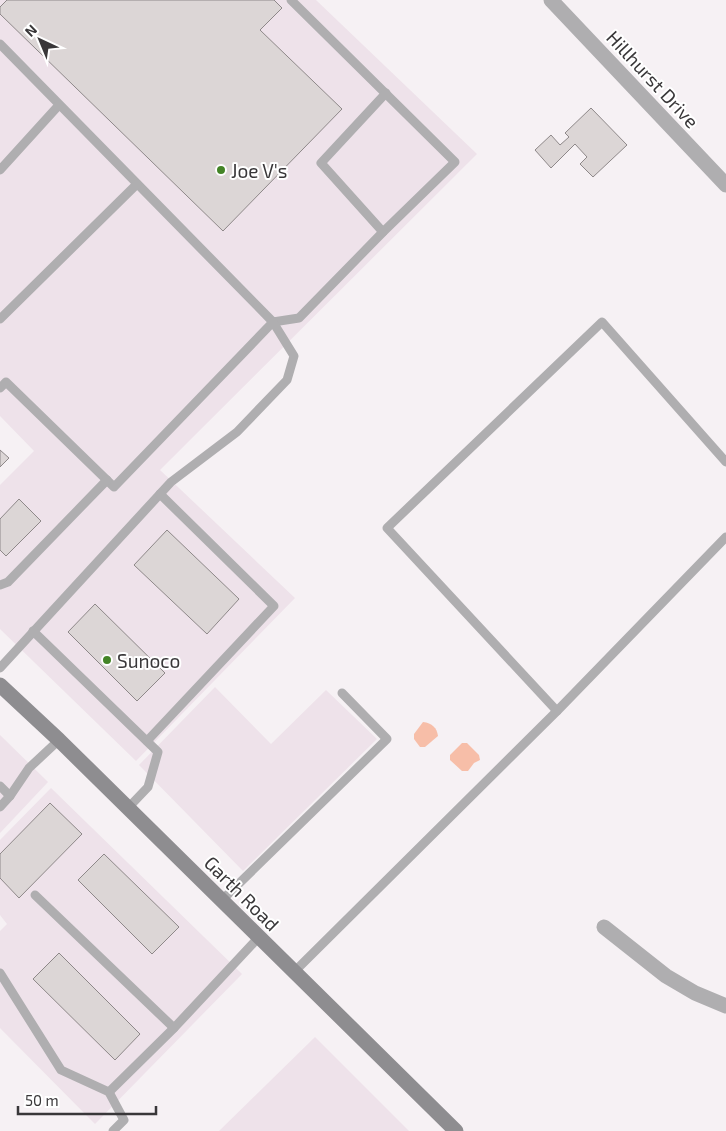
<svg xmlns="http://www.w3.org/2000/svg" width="726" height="1131" viewBox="0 0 726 1131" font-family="'Exo 2',sans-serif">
	<rect width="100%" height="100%" fill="#f6f1f4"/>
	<!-- built -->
	<g fill="#eee2ea">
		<polygon points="0,0 316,0 477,154 160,470 295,598 136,761 0,629 0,485 34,451 0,416"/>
		<polygon points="215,687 271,744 326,690 377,739 243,871 139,765"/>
		<polygon points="0,735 48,782 0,833"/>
		<polygon points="51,788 242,974 95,1124 0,1028 0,931 7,924 0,915 0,840"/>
		<polygon points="315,1037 409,1131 219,1131"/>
	</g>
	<!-- green -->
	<g fill="#f7bea8">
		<path d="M 423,722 C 432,723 437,728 438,736 L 425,747 L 420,747 L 414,739 L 414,734 Z"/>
		<polygon points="462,743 467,743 479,755 480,760 474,763 468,771 462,771 450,760 450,755"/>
	</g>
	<!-- building -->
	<g fill="#dcd6d6" stroke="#8e8889">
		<polygon points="7,0 274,0 282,8 260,30 342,109 223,231 0,14 0,7"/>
		<polygon points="591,108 627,145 593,177 580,164 587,157 575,144 551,168 535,150 551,135 560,145 569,137 565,133"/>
		<polygon points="0,450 9,458 0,467"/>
		<polygon points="19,499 41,521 6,556 0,550 0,519"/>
		<polygon points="167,530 239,599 207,634 134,565"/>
		<polygon points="95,604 165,673 137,701 68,632"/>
		<polygon points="50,803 82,834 19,898 0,878 0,854"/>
		<polygon points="104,854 179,927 152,954 78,880"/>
		<polygon points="59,953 140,1034 115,1060 33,979"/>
	</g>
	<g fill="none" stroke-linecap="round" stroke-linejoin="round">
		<!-- lane -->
		<g stroke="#afaeb0" stroke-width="9">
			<polyline points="0,44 273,322 299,318 383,232 455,162 291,0"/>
			<polyline points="0,170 59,105"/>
			<polyline points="383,232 321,163 386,93"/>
			<polyline points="0,319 137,184"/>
			<polyline points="0,388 6,382 114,487 273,322 294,356 287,380 237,432 171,482 0,668"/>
			<polyline points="726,462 602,322 387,528 557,711 726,537"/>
			<polyline points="0,585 8,582 107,480"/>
			<polyline points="33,631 158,752 148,787 128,808"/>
			<polyline points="147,741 274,606 160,494"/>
			<polyline points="0,786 10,796"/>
			<polyline points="0,807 10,796 29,768 59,740"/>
			<polyline points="35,895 174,1028"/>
			<polyline points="221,901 387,739 342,693"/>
			<polyline points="294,972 557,711"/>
			<polyline points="0,973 61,1070 109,1092 124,1120 113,1131"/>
			<polyline points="109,1092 174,1028 258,938"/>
		</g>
		<!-- street -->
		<g stroke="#afaeb0" stroke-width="15">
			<polyline points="551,0 726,185"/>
			<polyline points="604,927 666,976 695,993 726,1006"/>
		</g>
		<!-- secondary -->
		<polyline stroke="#8e8d90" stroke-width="15" points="0,685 59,740 456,1131"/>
	</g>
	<!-- markers -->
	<g fill="#438426" stroke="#fff" stroke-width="2">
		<circle cx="221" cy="170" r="5"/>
		<circle cx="107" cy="660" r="5"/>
	</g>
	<g text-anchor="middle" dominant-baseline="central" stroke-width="4" stroke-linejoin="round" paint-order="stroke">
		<!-- street labels -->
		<g font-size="19" fill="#393739" stroke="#fff">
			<text transform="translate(653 79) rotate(47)">Hillhurst Drive</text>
			<text transform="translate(242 893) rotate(45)">Garth Road</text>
		</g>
		<!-- poi labels -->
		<g font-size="19" fill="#393739" stroke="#fff" text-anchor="start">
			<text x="231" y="170">Joe V's</text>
			<text x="117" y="660">Sunoco</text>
		</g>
	</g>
	<!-- north arrow -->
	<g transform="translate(40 40) rotate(316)" stroke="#ffffff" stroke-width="4" paint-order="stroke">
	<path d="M0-4L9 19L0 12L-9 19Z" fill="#393739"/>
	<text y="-8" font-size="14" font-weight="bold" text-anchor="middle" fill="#393739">N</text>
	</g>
	<!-- scale -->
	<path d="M18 1106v8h138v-8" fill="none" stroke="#393739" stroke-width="2.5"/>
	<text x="25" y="1106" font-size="15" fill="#393739" stroke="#ffffff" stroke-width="4" paint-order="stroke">50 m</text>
</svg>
